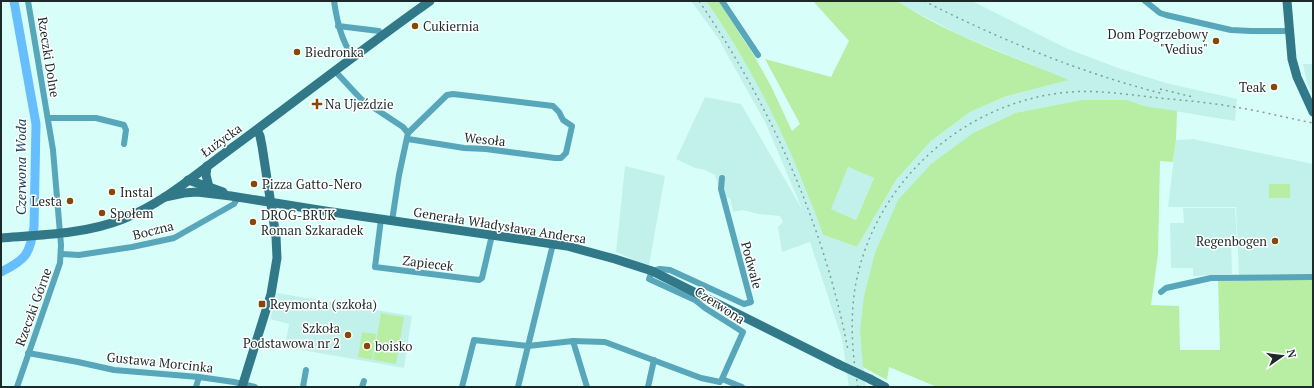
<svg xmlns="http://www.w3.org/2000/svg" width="1314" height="388" viewBox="0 0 1314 388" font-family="'PT Serif',serif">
	<rect width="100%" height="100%" fill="#d8fefa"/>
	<!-- built -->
	<g fill="#c2f1ec">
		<polygon points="691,1 706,1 721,23 750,70 779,126 815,209 823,235 857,247 896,180 931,141 970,112 1004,97 1068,80 960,35 908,8 897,1 972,1 1068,49 1121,69 1166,83 1237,99 1235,121 1144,106 1128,100 1081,100 1015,113 973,133 860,331 866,387 849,387 842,339 810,242 782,252 778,227 783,222 780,216 758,214 743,210 733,212 730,198 724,197 720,193 715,175 705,170 695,168 676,159 705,97 741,104 802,209 766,124 718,38"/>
		<polygon points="1303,64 1313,64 1313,95 1307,83"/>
		<polygon points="1193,139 1313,164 1313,275 1239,275 1236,207 1168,207 1176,140"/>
		<polygon points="625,166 665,176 649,265 636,261 616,252"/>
		<polygon points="848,167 874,178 856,220 830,209"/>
		<polygon points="1183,208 1235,208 1237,238 1231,239 1232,274 1193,276 1193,268 1171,268 1170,223 1184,223"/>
		<polygon points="277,293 412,316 404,368 285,347 289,324 270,319"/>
	</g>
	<!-- green -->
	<g fill="#b8eea4" fill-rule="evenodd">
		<path d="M 706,1 L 719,2 L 753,54 L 771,86 L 792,131 L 800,124 L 765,59 L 831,77 L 849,41 L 813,1 L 897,1 C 949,35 1011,56 1069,80 L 1004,97 L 970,112 L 931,141 L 896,180 L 857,247 L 823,235 C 815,210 804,186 794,161 C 770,105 741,51 706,1 ZM 848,167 L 874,178 L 856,220 L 831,209 Z"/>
		<polygon points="1081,100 1128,100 1144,106 1177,111 1176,140 1173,162 1160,161 1158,254 1151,305 1179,306 1180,350 1220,350 1218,280 1313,280 1313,387 937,387 889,367 887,380 863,367 860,331 864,296 875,253 898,200 931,164 973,133 1015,113"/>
		<rect x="1269" y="184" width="21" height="14"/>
		<polygon points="381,313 404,317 396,364 373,360"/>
		<polygon points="362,332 376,334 372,360 358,357"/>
	</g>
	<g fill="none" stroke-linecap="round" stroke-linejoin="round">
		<!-- river -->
		<path stroke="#66befd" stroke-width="9" d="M 1,272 C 25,260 30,255 34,227 L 36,124 L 14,1"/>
		<!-- street -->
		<g stroke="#57a6b9" stroke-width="6">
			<path d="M 334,1 C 337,21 341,40 353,57"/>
			<polyline points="722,1 758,55"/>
			<polyline points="1145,1 1160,13 1166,15 1231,30 1251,31 1290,31"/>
			<polyline points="338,26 379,31 382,35"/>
			<polyline points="334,70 362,100 403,127 408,133"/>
			<polyline points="48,118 96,118 124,125 126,130 124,144"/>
			<polyline points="722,178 721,189 751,302 744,304 670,270 660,269 652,271 649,279 695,300 705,308 743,332 722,379 742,387"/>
			<polyline points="381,219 375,267 479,280 482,278 492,235"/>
			<polyline points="392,221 399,175 408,133 447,95 453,94 553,106 559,112 563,120 572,126 566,153 561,158 555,158 486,149 464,148 408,139"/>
			<polyline points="62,254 79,255 132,247 174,238 234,204 238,197"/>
			<polyline points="1161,292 1166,288 1211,278 1313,277"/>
			<polyline points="573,341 605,342 701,378 720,382"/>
			<polyline points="28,353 78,362 114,370 199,377 234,382 255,387"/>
			<polyline points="17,387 60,263 61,245 53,150 28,1"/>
			<polyline points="196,387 199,377"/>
			<polyline points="303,387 306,370"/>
			<polyline points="362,387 364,381"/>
			<polyline points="462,387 474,340 528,346 573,341 587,387"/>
			<polyline points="518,387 553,244"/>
			<polyline points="648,387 654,360"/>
		</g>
		<!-- secondary -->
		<g stroke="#317889" stroke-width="9">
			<polyline points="1287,1 1292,59 1297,77 1313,112"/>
			<polyline points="207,166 206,175 209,187"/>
			<polyline points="188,180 209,187 223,192"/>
			<polyline points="165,197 184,193 197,192 231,196 325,211 567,246 615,259 652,271 838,364"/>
			<path d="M 1,238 C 40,235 86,234 123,219 C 162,204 195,175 229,150 C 296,101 362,49 430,1"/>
			<polyline points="870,379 885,387"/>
			<polyline points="242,387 271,294 277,258 276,237 262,146 260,136 257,130"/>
		</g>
		<!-- rail -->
		<g stroke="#829d9a" stroke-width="1.5" stroke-dasharray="2 4" stroke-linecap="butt">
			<path d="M 699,1 C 771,106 824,225 848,350"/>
			<path d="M 924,1 C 1001,40 1081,73 1164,94"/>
			<polyline points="1160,89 1193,97"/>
			<path d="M 858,387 C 852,354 850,321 855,288 C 873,183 964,100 1071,92 C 1097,90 1124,94 1150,97 C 1178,100 1207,102 1235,107 C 1261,111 1287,118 1313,123"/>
		</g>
		<!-- secondary-bridge -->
		<polyline stroke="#317889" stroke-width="9" points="838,364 870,379"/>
	</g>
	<!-- markers -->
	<g fill="#854806" stroke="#fff" stroke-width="1.5">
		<circle cx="415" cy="26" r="4"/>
		<circle cx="1216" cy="41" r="4"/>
		<circle cx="297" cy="52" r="4"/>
		<circle cx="1274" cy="87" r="4"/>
		<path d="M315 98h4v4h4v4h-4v4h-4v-4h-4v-4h4z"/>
		<circle cx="254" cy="184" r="4"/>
		<circle cx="112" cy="192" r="4"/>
		<circle cx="70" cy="201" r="4"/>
		<circle cx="102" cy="213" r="4"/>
		<circle cx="253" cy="222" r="4"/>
		<circle cx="1275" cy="241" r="4"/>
		<rect x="258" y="300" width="8" height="8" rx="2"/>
		<circle cx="348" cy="335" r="4"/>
		<circle cx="367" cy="346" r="4"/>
	</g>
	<g text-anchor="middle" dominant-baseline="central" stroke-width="3" stroke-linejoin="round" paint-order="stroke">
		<!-- poi labels -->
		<g font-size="13" fill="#1c2a29" stroke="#fff" text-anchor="start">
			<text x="423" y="26">Cukiernia</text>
			<text x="1208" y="34" text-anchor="end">Dom Pogrzebowy<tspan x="1208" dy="15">"Vedius"</tspan></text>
			<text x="305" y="52">Biedronka</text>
			<text x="1266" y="87" text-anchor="end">Teak</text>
			<text x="325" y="104">Na Ujeździe</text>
			<text x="262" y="184">Pizza Gatto-Nero</text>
			<text x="120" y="192">Instal</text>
			<text x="62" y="201" text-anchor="end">Lesta</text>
			<text x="110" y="213">Społem</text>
			<text x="261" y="215">DROG-BRUK<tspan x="261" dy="15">Roman Szkaradek</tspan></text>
			<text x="1267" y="241" text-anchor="end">Regenbogen</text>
			<text x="270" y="304">Reymonta (szkoła)</text>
			<text x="340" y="328" text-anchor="end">Szkoła<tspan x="340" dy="15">Podstawowa nr 2</tspan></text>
			<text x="375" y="346">boisko</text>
		</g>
		<!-- street labels -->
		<g font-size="13" fill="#1c2a29" stroke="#fff">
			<text transform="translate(49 57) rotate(81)">Rzeczki Dolne</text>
			<text transform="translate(485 139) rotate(6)">Wesoła</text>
			<text transform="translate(221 140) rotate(-36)">Łużycka</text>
			<text transform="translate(500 225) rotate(9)">Generała Władysława Andersa</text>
			<text transform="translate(153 230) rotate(-14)">Boczna</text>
			<text transform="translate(428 263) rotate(7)">Zapiecek</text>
			<text transform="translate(752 265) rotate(75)">Podwale</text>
			<text transform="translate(720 305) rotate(33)">Czerwona</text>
			<text transform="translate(33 307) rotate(-70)">Rzeczki Górne</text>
			<text transform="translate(160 362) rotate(6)">Gustawa Morcinka</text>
		</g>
		<!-- water labels -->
		<g font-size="14" font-style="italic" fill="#1b405a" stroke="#fff">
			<text transform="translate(20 167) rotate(-90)">Czerwona Woda</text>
		</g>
	</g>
	<!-- border -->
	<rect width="1314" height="388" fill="none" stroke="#1c2a29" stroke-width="4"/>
	<!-- north arrow -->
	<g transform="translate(1282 356) rotate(76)" stroke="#ffffff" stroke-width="3" paint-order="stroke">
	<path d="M0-3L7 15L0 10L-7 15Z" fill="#1c2a29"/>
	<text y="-6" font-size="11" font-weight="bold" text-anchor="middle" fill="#1c2a29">N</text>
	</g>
</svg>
